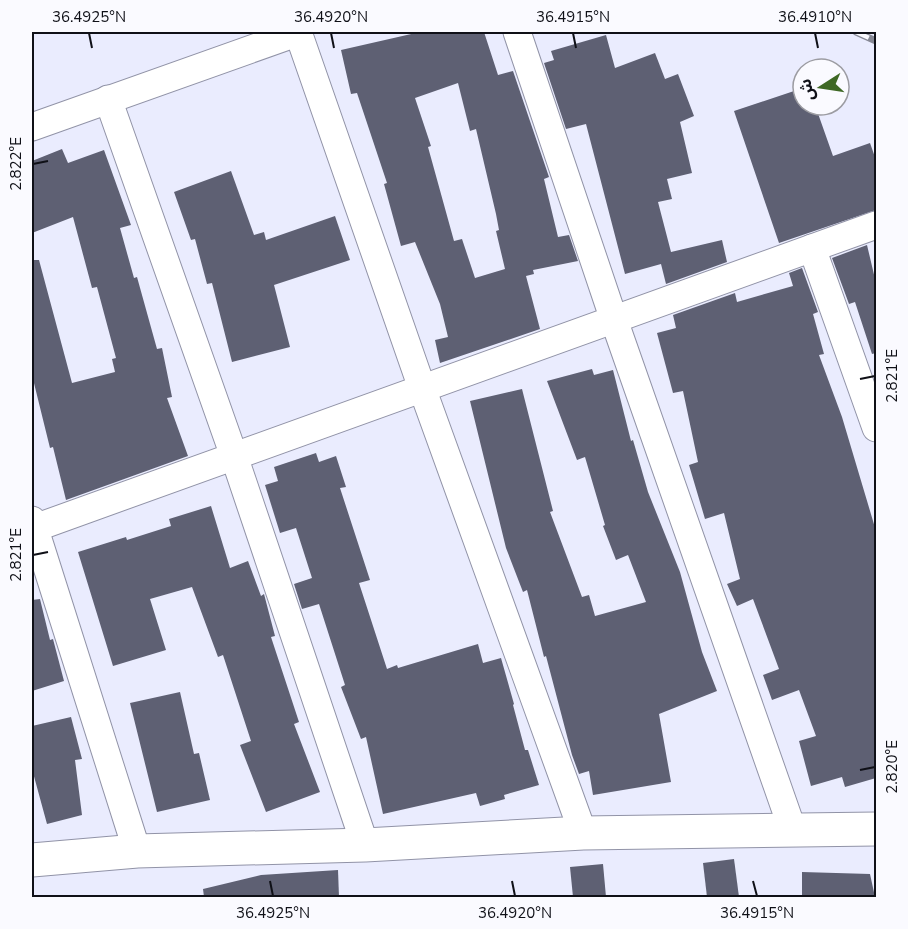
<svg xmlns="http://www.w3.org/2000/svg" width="908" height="929" viewBox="0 0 908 929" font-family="'Nunito Sans','Noto Sans Arabic',sans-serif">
	<rect width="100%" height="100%" fill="#eaecfe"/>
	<!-- building -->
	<g fill="#5e6073" fill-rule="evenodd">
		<path d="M 420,32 L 484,32 L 498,75 L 513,71 L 549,177 L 544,179 L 558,237 L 569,235 L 578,261 L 533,270 L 534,274 L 526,276 L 540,329 L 440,363 L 435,340 L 448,337 L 440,304 L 415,242 L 401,246 L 384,184 L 387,183 L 357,93 L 351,94 L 341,50 ZM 458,83 L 470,131 L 476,129 L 496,214 L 499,230 L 496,231 L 505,269 L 475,278 L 462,239 L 454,241 L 428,147 L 431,146 L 415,98 Z"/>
		<polygon points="606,35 615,68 655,53 665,79 678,74 694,116 680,122 692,173 667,179 672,199 658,202 671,252 722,240 727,262 666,284 661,264 625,274 586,124 566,129 544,63 554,60 551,51"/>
		<polygon points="803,88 803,105 815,105 833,156 870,143 876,160 876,210 779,243 734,111"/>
		<polygon points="62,149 68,163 104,150 131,225 120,228 134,278 137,277 157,349 162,348 172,397 167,398 188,456 66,500 53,447 50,448 32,375 32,260 39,260 72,383 115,372 112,359 116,358 97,287 92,288 73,217 32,233 32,161"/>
		<polygon points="231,171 254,235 264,232 266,240 335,216 350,260 274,285 290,347 232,362 212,283 207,284 195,239 191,240 174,192"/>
		<polygon points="867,245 876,283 876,353 872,354 855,302 849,304 832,258"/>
		<polygon points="802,268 818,312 813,314 824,354 819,355 842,417 876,531 876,778 845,787 842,777 811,786 799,741 816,736 799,690 772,700 763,675 779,669 753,599 737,606 727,584 740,579 724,513 705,519 689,465 698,462 683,391 673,393 657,333 676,328 673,315 735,293 737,302 793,286 789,273"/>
		<polygon points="592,369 594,375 613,370 631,441 633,440 648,492 680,572 702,652 717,691 659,714 671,782 593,795 589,771 579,774 572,755 546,656 544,657 527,590 523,592 506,548 470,401 522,389 553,511 550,512 582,597 589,595 595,616 646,602 628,555 616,560 603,526 605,525 585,457 577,460 547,381"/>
		<polygon points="316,453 319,462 336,456 346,487 340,488 370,580 359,583 387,669 397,665 398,668 478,644 483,663 501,658 514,704 513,705 525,750 528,750 539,785 504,795 505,799 480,806 476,793 383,814 366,737 361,739 341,687 345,685 319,604 302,609 294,584 312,578 296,528 280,533 265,485 278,481 274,467"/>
		<polygon points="211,506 230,568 248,561 261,596 264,594 275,636 271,637 299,722 294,724 320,792 266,812 240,745 251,741 223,655 218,657 192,587 150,599 166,650 113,666 78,552 126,537 127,540 171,526 169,519"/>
		<polygon points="40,599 50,640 53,639 64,681 32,691 32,600"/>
		<polygon points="180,692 194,754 199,753 210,800 157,812 130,703"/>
		<polygon points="71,717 82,759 75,760 82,815 47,824 32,769 32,726"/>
		<polygon points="734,859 739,897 707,897 703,863"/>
		<polygon points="603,864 606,897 573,897 570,867"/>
		<polygon points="338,870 339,897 204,897 203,889 261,875"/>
		<polygon points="802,872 870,874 875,897 802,897"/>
	</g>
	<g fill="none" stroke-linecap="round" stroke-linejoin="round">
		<!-- minor casing -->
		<g stroke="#9193a7" stroke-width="29">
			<g id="minor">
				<polyline points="298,32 422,388 583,833"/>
				<polyline points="517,32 614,320 793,831"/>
				<polyline points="108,99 234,456 365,845"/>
				<polyline points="32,127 299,32"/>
				<polyline points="812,248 876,428"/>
				<polyline points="32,520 137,851"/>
				<polyline points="32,529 876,225"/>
			</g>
		</g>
		<!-- tertiary casing -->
		<g stroke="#9193a7" stroke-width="35">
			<polyline id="tertiary" points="32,860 137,851 365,845 583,833 876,829"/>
		</g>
		<!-- minor -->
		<use href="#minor" stroke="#fff" stroke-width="27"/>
		<!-- tertiary -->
		<use href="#tertiary" stroke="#fff" stroke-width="33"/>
		<!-- rail casing -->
		<g stroke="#868895" stroke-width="7">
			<polyline id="rail" points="856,32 876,41"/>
		</g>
		<!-- rail -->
		<use href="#rail" stroke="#fafaff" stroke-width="4.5" stroke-dasharray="14" stroke-linecap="butt"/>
	</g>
	<!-- ticks -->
	<path fill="none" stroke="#0f1017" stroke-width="2" d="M 89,33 L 92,48M 331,33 L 334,48M 573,33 L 576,48M 815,33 L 818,48M 33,164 L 48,161M 860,379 L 875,376M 33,555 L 48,552M 860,770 L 875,767M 270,881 L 273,896M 512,881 L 515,896M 753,881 L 757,896"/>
	<!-- border -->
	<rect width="908" height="929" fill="none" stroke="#fafaff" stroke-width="66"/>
	<!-- north arrow -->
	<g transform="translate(821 87) rotate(258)"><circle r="28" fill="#fafaff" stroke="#9c9ca2" stroke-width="1.5"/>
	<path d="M0-4.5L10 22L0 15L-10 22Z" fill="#3e6825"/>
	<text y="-9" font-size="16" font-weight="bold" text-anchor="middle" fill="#0f1017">ش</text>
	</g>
	<rect x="33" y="33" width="842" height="863" fill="none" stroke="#0f1017" stroke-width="2"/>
	<g font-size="15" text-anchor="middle" fill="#0f1017">
		<text x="89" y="22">36.4925°N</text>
		<text x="331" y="22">36.4920°N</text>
		<text x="573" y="22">36.4915°N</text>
		<text x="815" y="22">36.4910°N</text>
		<text transform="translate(16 164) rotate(-90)" y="5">2.822°E</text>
		<text transform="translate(892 376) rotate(-90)" y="5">2.821°E</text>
		<text transform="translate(16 555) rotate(-90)" y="5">2.821°E</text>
		<text transform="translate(892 767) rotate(-90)" y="5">2.820°E</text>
		<text x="273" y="918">36.4925°N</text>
		<text x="515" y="918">36.4920°N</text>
		<text x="757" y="918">36.4915°N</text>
	</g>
</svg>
